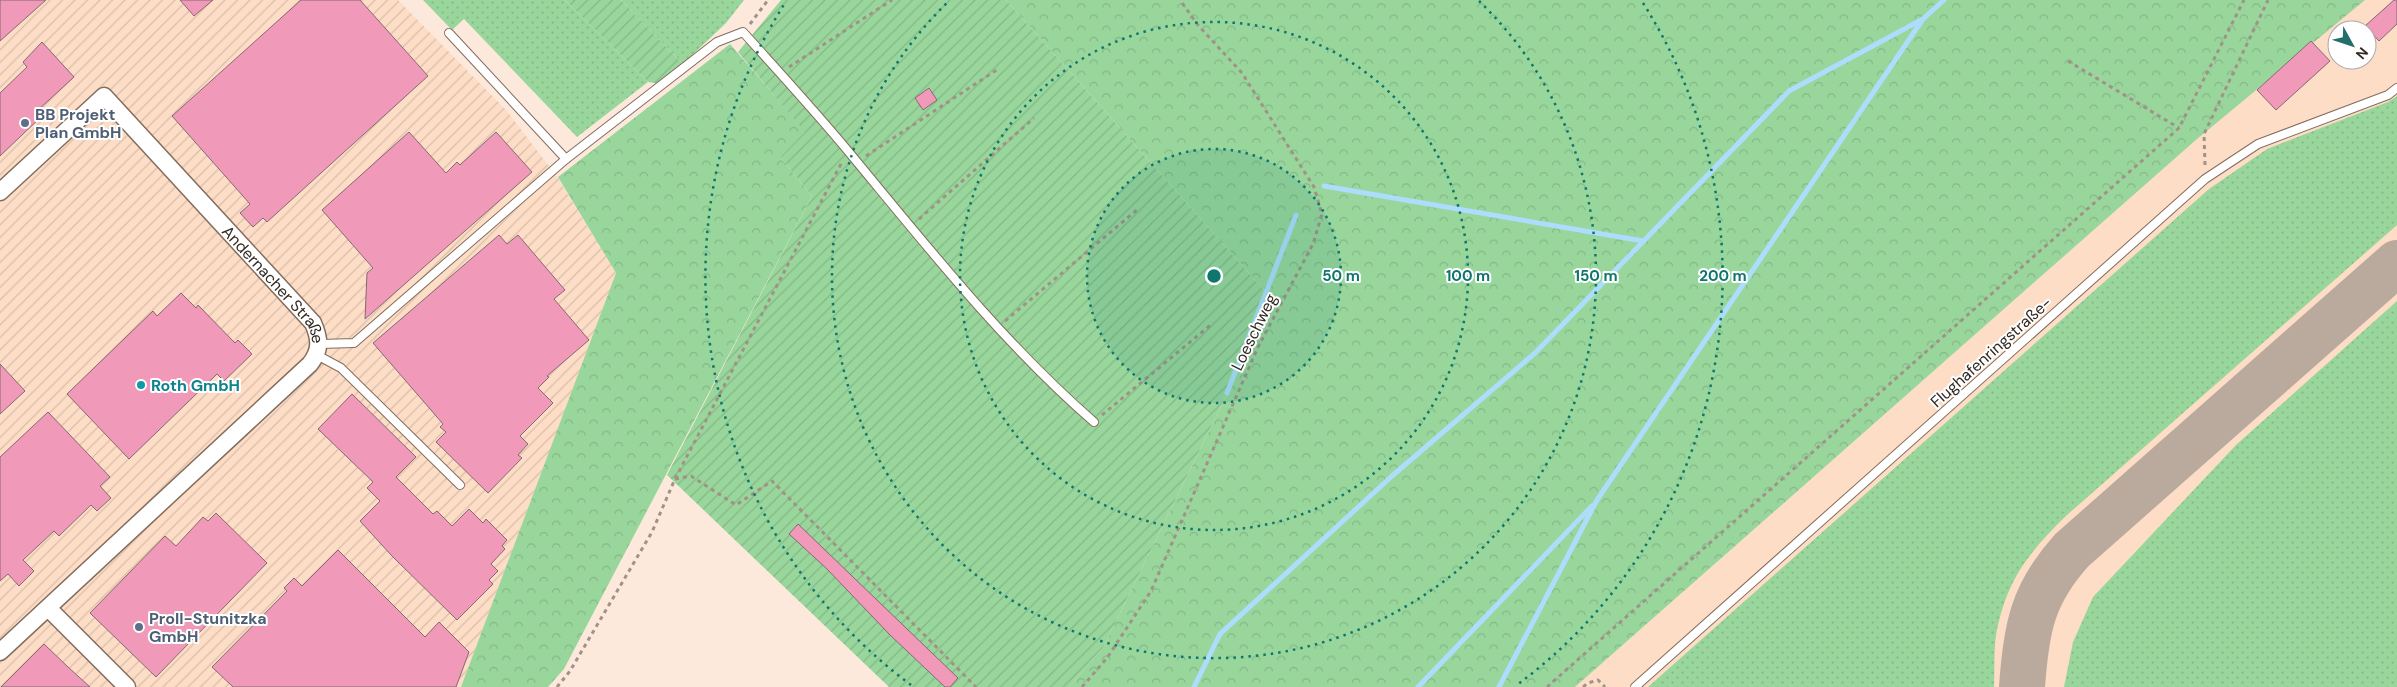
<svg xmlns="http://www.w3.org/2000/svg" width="2397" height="687" viewBox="0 0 2397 687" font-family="'DM Sans',sans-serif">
	<defs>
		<pattern id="industrial-furrows" width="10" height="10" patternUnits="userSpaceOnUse" patternTransform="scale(1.25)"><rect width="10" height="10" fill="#fdddc6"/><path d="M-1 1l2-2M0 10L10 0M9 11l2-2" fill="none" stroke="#d9beaa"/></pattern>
		<pattern id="grass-dots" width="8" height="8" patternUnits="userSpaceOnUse" patternTransform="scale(1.25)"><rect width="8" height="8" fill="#99d69c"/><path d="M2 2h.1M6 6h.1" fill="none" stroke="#84b886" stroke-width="1.8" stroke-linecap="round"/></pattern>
		<pattern id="forest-crowns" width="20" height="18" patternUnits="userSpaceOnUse" patternTransform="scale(1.25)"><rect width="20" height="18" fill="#99d69c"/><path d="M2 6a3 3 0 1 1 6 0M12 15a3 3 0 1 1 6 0" fill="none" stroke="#84b886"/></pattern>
		<pattern id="garden-furrows" width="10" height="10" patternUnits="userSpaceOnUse" patternTransform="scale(1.25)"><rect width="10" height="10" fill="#99d69c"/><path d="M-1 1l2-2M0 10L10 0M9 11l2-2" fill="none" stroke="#84b886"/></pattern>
	</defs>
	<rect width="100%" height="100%" fill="#fde9db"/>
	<!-- built -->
	<path fill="#fdddc6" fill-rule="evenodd" d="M 2263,0 L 2397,0 L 2397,687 L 1575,687 L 2197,139 ZM 2337,30 L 2367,30 L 2367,60 L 2337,60 Z"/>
	<!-- industrial -->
	<polygon fill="url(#industrial-furrows)" points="0,0 398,0 506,110 558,178 616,273 461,687 0,687"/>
	<!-- grass -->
	<g fill="url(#grass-dots)">
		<polygon points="423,0 565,0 648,82 577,137 464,19 452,30"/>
		<polygon points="621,0 744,0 726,23 683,64"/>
		<path d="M 2397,96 L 2397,225 L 2067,515 C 2032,549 2009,576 1998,625 C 1993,644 1995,667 1994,687 L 1648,687 L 2209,189 L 2267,149 L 2388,102 Z"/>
		<polygon points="2397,301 2397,687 2064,687 2073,642 2093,597 2236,445"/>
	</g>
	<!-- forest -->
	<g fill="url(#forest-crowns)">
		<polygon points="1006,0 2365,0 2197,139 1575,687 1069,687 1104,646 1273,300"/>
		<polygon points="730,44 806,132 780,157 812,196 564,669 548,687 461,687 616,273 558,177"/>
	</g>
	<!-- garden -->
	<g fill="url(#garden-furrows)">
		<polygon points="565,0 621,0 683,64 661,84 648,82"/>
		<polygon points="781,0 1006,0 1273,300 1104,646 1069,687 889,687 667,475 812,196 780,157 805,132 738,52"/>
	</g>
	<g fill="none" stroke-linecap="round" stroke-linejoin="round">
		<!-- stream -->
		<g stroke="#acddfc" stroke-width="5">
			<polyline points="1324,186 1643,241"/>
			<polyline points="1227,393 1296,215"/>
			<polyline points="1194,687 1220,634 1392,476 1535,353 1789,91 1923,19"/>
			<polyline points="1418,687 1592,506"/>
			<polyline points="1499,687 1597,500 1923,19 1944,0"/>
		</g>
		<!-- taxiway -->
		<path stroke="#baaa9e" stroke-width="46" d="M 2022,687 C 2026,629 2032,594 2072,550 L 2397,263"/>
	</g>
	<!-- building -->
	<g fill="#f099b8" stroke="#846971">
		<polygon points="0,0 46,0 0,41"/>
		<polygon points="180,0 213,0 194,16"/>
		<polygon points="301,0 360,0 428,76 267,222 263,218 253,227 240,213 250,204 172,116"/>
		<polygon points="2394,0 2397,0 2397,24 2379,41 2365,26"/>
		<polygon points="2311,41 2330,61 2276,110 2257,90"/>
		<polygon points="42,42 74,77 37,111 42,116 0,156 0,93 27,67 23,62"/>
		<polygon points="929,88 937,100 923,110 915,98"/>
		<polygon points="409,132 446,173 457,162 460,165 496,132 532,172 365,319 367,273 373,268 322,210"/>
		<polygon points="499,235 507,244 518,235 565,290 554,299 589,340 547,376 549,377 538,388 553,403 520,436 528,444 518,455 522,458 488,493 436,442 446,432 440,427 443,424 373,343"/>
		<polygon points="181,293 196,308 198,305 235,343 238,340 252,354 224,381 217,374 129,459 67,394 153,311 157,316"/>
		<polygon points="0,364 25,391 0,414"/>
		<polygon points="352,394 416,457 396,477 433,514 437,511 452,526 469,509 483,523 486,519 507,540 502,546 505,549 491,564 498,571 489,580 493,584 457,620 392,556 360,521 380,501 367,488 373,482 318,429"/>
		<polygon points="48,412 110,477 100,486 111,498 97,511 91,505 59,536 54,531 23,560 34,571 19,586 8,574 0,581 0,457"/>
		<polygon points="216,513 267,563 156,677 90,613 165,536 176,546 203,517 208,521"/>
		<polygon points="798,524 958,678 950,687 945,687 890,635 827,569 789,534"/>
		<polygon points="338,550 425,637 439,622 469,652 456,687 233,687 212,667 287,591 284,588 294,578 302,586"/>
		<polygon points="44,644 68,667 90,687 1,687"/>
	</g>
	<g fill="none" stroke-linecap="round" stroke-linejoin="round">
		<!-- service casing -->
		<g stroke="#836d5d" stroke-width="10">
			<g id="service">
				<polyline points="449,33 566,159"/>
				<path d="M 320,344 L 354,343 L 566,159 L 717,42 L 743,32 C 778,71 814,110 848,151 C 926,245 1002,342 1094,422"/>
				<polyline points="317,355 341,368 460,485"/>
				<polyline points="1635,687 2205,179 2258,144 2388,95 2397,88"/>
			</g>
		</g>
		<!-- minor casing -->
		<g stroke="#836d5d" stroke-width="19">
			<g id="minor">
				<path id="s1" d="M 0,192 L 104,96 L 313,323 C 320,339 321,350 310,364 L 0,652"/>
				<polyline points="48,608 127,687"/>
			</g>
		</g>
		<!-- path -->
		<g stroke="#a19287" stroke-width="3" stroke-dasharray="4 4" stroke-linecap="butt">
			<polyline points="750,24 768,0"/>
			<polyline points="2068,61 2179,128"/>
			<polyline points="789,67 892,0"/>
			<polyline points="866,156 998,69"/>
			<polyline points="2205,165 2204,134 2268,0"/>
			<polyline points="919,219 1034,118"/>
			<polyline points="1005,321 1138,209"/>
			<polyline points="1102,415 1213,323"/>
			<polyline points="675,479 691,476 736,505 772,481 976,687"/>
			<polyline points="557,687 570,671 652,532 675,479 842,162"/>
			<polyline points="1082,687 1107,658 1151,591 1258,347 1313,244 1322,214 1314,187 1242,73 1197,24 1180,0"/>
			<polyline points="1547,687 2179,128 2244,0"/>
			<polyline points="1583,687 1588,683 1598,680 1605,687"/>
		</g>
		<!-- service -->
		<use href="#service" stroke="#fff" stroke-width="8"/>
		<!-- minor -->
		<use href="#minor" stroke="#fff" stroke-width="16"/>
	</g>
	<!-- distance rings -->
	<circle cx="1214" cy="276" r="127" fill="#0f766e" fill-opacity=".12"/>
	<g fill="none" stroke="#0f766e" stroke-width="2.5" stroke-dasharray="2.5 5">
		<circle cx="1214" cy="276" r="127"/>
		<circle cx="1214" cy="276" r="254"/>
		<path d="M1479 1A382 382 0 1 1 949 1"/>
		<path d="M911 685A509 509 0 0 1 785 3M1643 3A509 509 0 0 1 1517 685"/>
	</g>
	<!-- markers -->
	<g fill="#5c6f8a" stroke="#fff" stroke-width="2">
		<circle cx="25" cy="123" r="5"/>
		<circle cx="139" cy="627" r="5"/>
	</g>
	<circle fill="#0f9aa8" stroke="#fff" stroke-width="2" cx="141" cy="385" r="5"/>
	<g text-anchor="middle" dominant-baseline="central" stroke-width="4" stroke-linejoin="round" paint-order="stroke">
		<!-- service labels -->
		<g font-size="16" font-weight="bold" fill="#4e5e75" stroke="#fff" text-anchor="start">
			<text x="35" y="114">BB Projekt<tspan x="35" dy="18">Plan GmbH</tspan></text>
			<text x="149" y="618">Proll-Stunitzka<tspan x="149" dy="18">GmbH</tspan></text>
		</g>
		<!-- street labels -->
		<g font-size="16" fill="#322922" stroke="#fff">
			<text stroke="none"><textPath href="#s1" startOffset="396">Andernacher Straße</textPath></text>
			<text transform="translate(1254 332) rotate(-64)">Loeschweg</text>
			<text transform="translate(1991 352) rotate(-42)">Flughafenringstraße-</text>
		</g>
		<!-- culture labels -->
		<g font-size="16" font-weight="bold" fill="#0d838f" stroke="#fff" text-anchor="start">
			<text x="151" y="385">Roth GmbH</text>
		</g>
	</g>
	<circle cx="1214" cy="276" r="8" fill="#0f766e" stroke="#fff" stroke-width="2.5"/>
	<g font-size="15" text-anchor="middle" font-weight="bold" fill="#0f766e" stroke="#fff" stroke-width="4" stroke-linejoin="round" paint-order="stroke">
		<text x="1341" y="281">50 m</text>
		<text x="1468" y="281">100 m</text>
		<text x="1596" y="281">150 m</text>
		<text x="1723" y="281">200 m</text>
	</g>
	<!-- north arrow -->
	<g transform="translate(2352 45) rotate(130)"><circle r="24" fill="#ffffff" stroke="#ada9a7"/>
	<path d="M0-4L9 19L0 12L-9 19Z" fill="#246f6d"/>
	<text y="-8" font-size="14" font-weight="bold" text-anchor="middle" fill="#322922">N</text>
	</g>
</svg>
